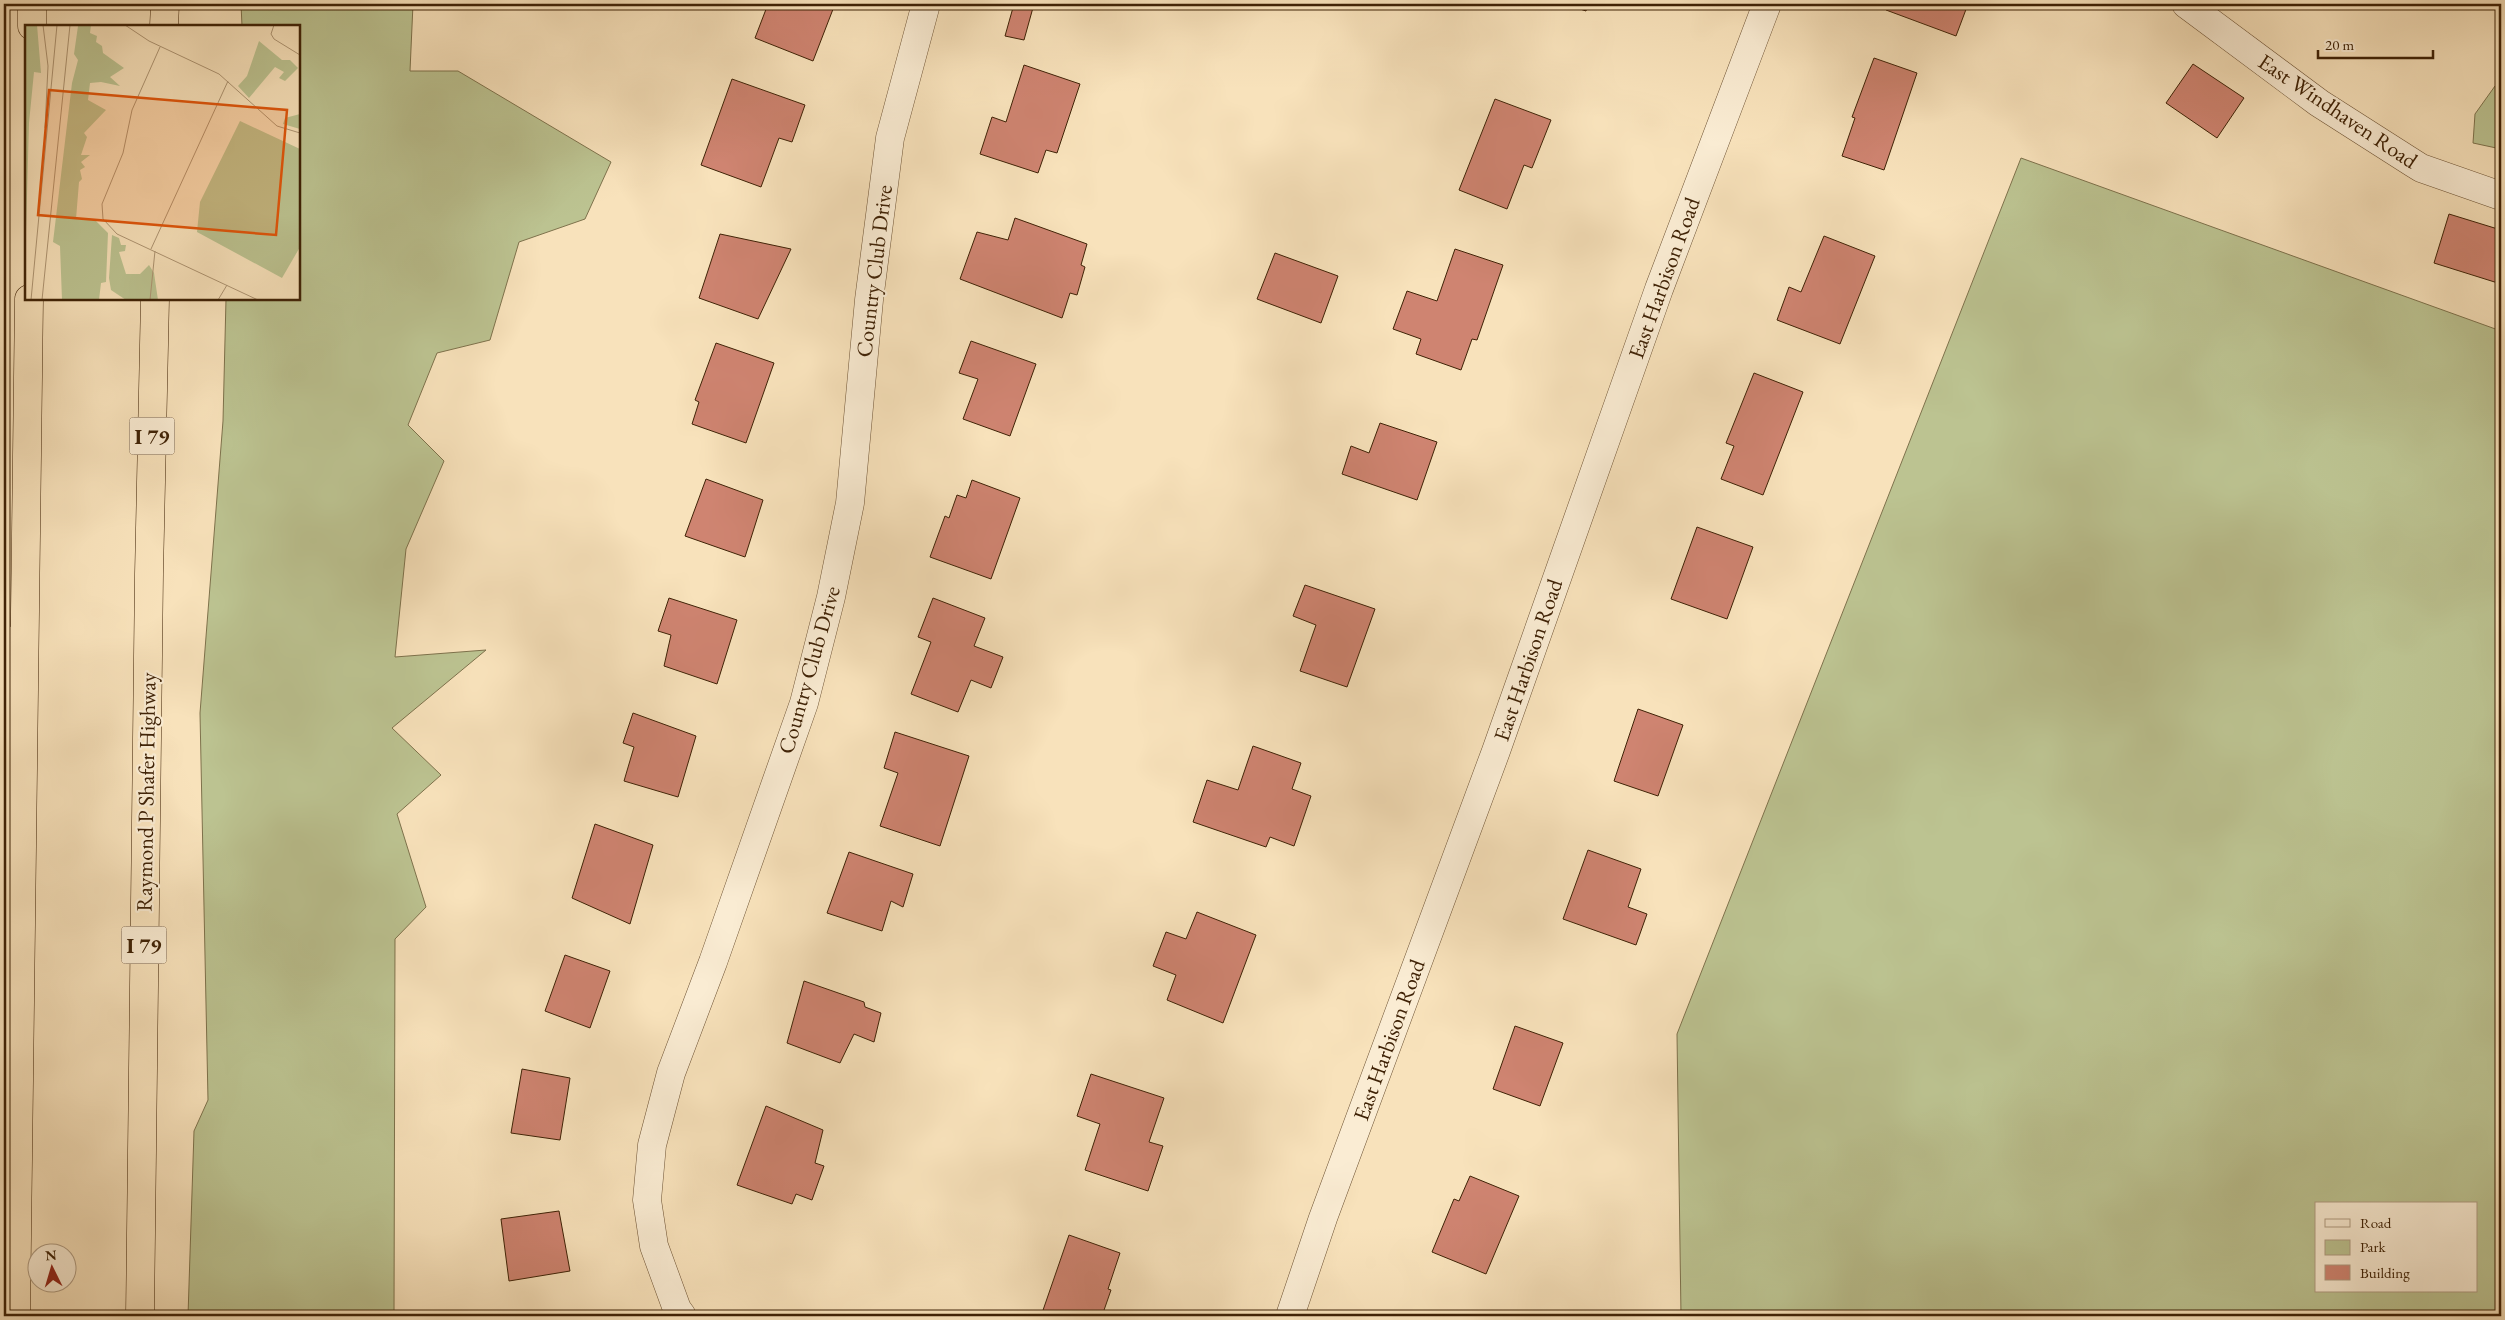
<svg xmlns="http://www.w3.org/2000/svg" width="2505" height="1320" viewBox="0 0 2505 1320" font-family="'EB Garamond',serif">
	<rect width="100%" height="100%" fill="#f8e2bb"/>
	<filter id="stains"><feTurbulence type="fractalNoise" baseFrequency=".004" numOctaves="4"/><feColorMatrix values="0 0 0 0 .2 0 0 0 0 .09 0 0 0 0 .02 0 0 0 .5 -.17"/></filter>
	<radialGradient id="worn" r=".72"><stop offset=".6" stop-color="#630" stop-opacity="0"/><stop offset="1" stop-color="#630" stop-opacity=".3"/></radialGradient>
	<!-- green -->
	<g fill="#bcc391" stroke="#7e724c" fill-rule="evenodd">
		<polygon points="241,4 413,4 410,71 458,71 611,162 585,219 519,242 490,340 437,353 408,425 444,461 406,549 395,657 486,650 392,728 441,775 397,814 426,907 395,939 394,1316 188,1316 194,1131 208,1100 200,713 223,421 226,299 299,299 299,26 242,26"/>
		<polygon points="2501,84 2501,149 2473,143 2475,114 2495,86"/>
		<path d="M 2021,158 L 2501,331 L 2501,1316 L 1681,1316 L 1677,1034 ZM 2316,1204 L 2476,1204 L 2476,1291 L 2316,1291 Z"/>
	</g>
	<!-- building -->
	<g fill="#cf8471" stroke="#3f2206">
		<polygon points="768,4 835,4 813,61 755,38"/>
		<polygon points="1014,4 1034,4 1024,40 1005,36"/>
		<polygon points="1565,4 1588,4 1586,11"/>
		<polygon points="1888,4 1968,4 1956,36 1886,10"/>
		<polygon points="1874,58 1917,73 1884,170 1842,156 1855,118 1852,117"/>
		<polygon points="2193,64 2244,98 2217,138 2166,103"/>
		<polygon points="1024,65 1080,84 1057,153 1046,150 1038,173 980,154 992,117 1006,122"/>
		<polygon points="732,79 805,105 792,142 779,138 761,187 701,165"/>
		<polygon points="1495,99 1551,120 1532,168 1524,165 1507,209 1459,190"/>
		<polygon points="2449,214 2501,230 2501,284 2434,263"/>
		<polygon points="1015,218 1087,244 1081,265 1085,267 1077,295 1070,293 1062,318 960,279 977,232 1008,240"/>
		<polygon points="720,234 791,249 758,319 699,298"/>
		<polygon points="1824,236 1875,256 1840,344 1777,320 1789,287 1801,292"/>
		<polygon points="1455,249 1503,265 1477,340 1472,339 1461,370 1416,354 1421,339 1393,329 1407,291 1437,301"/>
		<polygon points="1275,253 1338,276 1321,323 1257,299"/>
		<polygon points="971,341 1036,364 1010,436 963,419 978,379 959,373"/>
		<polygon points="716,343 774,363 746,443 692,424 699,402 695,400"/>
		<polygon points="1754,373 1803,392 1763,495 1721,479 1734,446 1726,443"/>
		<polygon points="1380,423 1437,442 1417,500 1342,474 1351,446 1369,453"/>
		<polygon points="706,479 763,500 745,557 685,536"/>
		<polygon points="972,480 1020,498 991,579 930,557 945,516 949,518 957,495 966,498"/>
		<polygon points="1697,527 1753,547 1727,619 1671,599"/>
		<polygon points="1305,585 1375,609 1347,687 1300,671 1316,625 1293,616"/>
		<polygon points="669,598 737,620 717,684 664,666 671,635 658,631"/>
		<polygon points="933,598 985,618 974,646 1003,657 991,688 971,680 958,712 911,694 931,642 918,637"/>
		<polygon points="1638,709 1683,725 1658,796 1614,781"/>
		<polygon points="633,713 696,736 678,797 624,781 634,747 623,743"/>
		<polygon points="895,732 969,756 940,846 880,826 898,773 884,768"/>
		<polygon points="1253,746 1301,763 1292,789 1311,796 1294,846 1270,837 1266,847 1193,822 1207,780 1238,790"/>
		<polygon points="595,824 653,845 630,924 572,898"/>
		<polygon points="1588,850 1641,869 1628,907 1647,914 1636,945 1563,919"/>
		<polygon points="849,852 913,874 903,907 891,901 882,931 827,913"/>
		<polygon points="1197,912 1256,935 1223,1023 1167,1000 1176,975 1153,966 1166,932 1186,939"/>
		<polygon points="565,955 610,971 590,1028 545,1011"/>
		<polygon points="804,981 864,1002 865,1007 881,1013 874,1042 854,1034 840,1063 787,1043"/>
		<polygon points="1515,1026 1563,1043 1540,1106 1493,1089"/>
		<polygon points="522,1069 570,1078 560,1140 511,1133"/>
		<polygon points="1091,1074 1164,1098 1149,1142 1163,1146 1148,1191 1085,1170 1100,1124 1077,1116"/>
		<polygon points="766,1106 823,1130 815,1163 824,1166 812,1200 796,1194 792,1204 737,1185"/>
		<polygon points="1470,1176 1519,1196 1486,1274 1432,1252 1454,1199 1459,1201"/>
		<polygon points="559,1211 570,1271 509,1281 501,1219"/>
		<polygon points="1069,1235 1120,1253 1108,1289 1111,1290 1102,1316 1041,1316"/>
	</g>
	<g fill="none" stroke-linecap="round" stroke-linejoin="round">
		<!-- minor casing -->
		<g stroke="#6d5233" stroke-width="29">
			<g id="minor">
				<polyline points="2186,4 2319,103 2413,163 2421,168 2501,196"/>
				<polyline points="682,1316 677,1309 654,1246 647,1200 652,1145 671,1073 713,962 804,703 831,597 850,503 869,300 890,138 926,4"/>
				<polyline points="1290,1316 1323,1218 1496,751 1659,289 1767,4"/>
			</g>
		</g>
		<!-- highway casing -->
		<g stroke="#3f2206" stroke-width="29">
			<g id="highway">
				<polyline points="32,26 32,4"/>
				<polyline points="164,26 165,4"/>
				<polyline points="4,639 7,700"/>
				<polyline points="16,1316 29,299"/>
				<polyline points="140,1316 149,574 155,299"/>
			</g>
		</g>
		<!-- minor -->
		<use href="#minor" stroke="#faecd3" stroke-width="28"/>
		<!-- highway -->
		<use href="#highway" stroke="#f8e2bb" stroke-width="28"/>
	</g>
	<g text-anchor="middle" dominant-baseline="central" stroke-width="4.5" stroke-linejoin="round" paint-order="stroke">
		<!-- shield labels -->
		<g fill="#faecd3" stroke="#775f44" stroke-width="1">
			<rect x="129.5" y="417.5" width="45" height="37" rx="4"/>
			<rect x="121.5" y="926.5" width="45" height="37" rx="4"/>
		</g>
		<g font-size="21" font-weight="bold" fill="#3f2206">
			<text x="152" y="436">I 79</text>
			<text x="144" y="945">I 79</text>
		</g>
		<!-- street labels -->
		<g font-size="22" fill="#3f2206" stroke="#faecd3">
			<text transform="translate(2338 111) rotate(34)">East Windhaven Road</text>
			<text transform="translate(874 271) rotate(-83)">Country Club Drive</text>
			<text transform="translate(1664 278) rotate(-70)">East Harbison Road</text>
			<text transform="translate(1528 660) rotate(-71)">East Harbison Road</text>
			<text transform="translate(809 670) rotate(-74)">Country Club Drive</text>
			<text transform="translate(146 792) rotate(-89)">Raymond P Shafer Highway</text>
			<text transform="translate(1389 1040) rotate(-70)">East Harbison Road</text>
		</g>
	</g>
	<!-- overview -->
	<g transform="translate(25 25)">
		<rect width="275" height="275" fill="#f8e2bb"/>
		<path d="M 0,0 L 12,0 L 16,48 L 9,47 L 4,98 L 0,243 ZM 66,0 L 65,8 L 72,11 L 71,17 L 77,21 L 78,28 L 99,43 L 85,52 L 95,61 L 76,57 L 65,58 L 63,75 L 81,85 L 59,108 L 62,112 L 56,130 L 65,130 L 56,137 L 60,142 L 55,145 L 57,154 L 54,157 L 51,194 L 70,195 L 83,208 L 81,257 L 76,258 L 74,275 L 37,275 L 35,221 L 28,217 L 47,58 L 53,35 L 49,29 L 53,1 ZM 234,16 L 257,35 L 265,35 L 273,43 L 260,56 L 254,53 L 259,47 L 250,42 L 224,73 L 213,61 L 222,51 ZM 275,89 L 275,104 L 258,99 L 260,93 ZM 215,96 L 275,124 L 275,222 L 257,253 L 172,207 L 175,177 ZM 87,210 L 94,213 L 96,220 L 101,220 L 100,226 L 94,227 L 101,249 L 115,249 L 124,240 L 129,248 L 133,275 L 101,275 L 86,265 L 84,253 Z" fill="#bcc391"/>
		<path fill="none" stroke="#ae9573" stroke-width="1" d="M 18,0 L 23,41 L 20,103M 100,0 L 124,16 L 194,49 L 252,101 L 275,108M 249,0 L 246,9 L 249,14 L 275,30M 135,22 L 107,85 L 98,128 L 77,179 L 78,194 L 92,209 L 233,275M 126,224 L 203,56M 6,275 L 32,0M 17,275 L 45,0M 125,275 L 130,226M 193,275 L 202,260"/>
		<path fill="#e0560c" fill-opacity="0.15" stroke="#e0560c" stroke-width="2.5" d="M 24,65 L 262,85 L 251,210 L 13,190 Z"/>
		<rect width="275" height="275" fill="none" stroke="#3f2206" stroke-width="2.5"/>
	</g>
	<!-- margin -->
	<rect width="2505" height="1320" fill="none" stroke="#f8e2bb" stroke-width="20"/>
	<rect x="5" y="5" width="2495" height="1310" fill="none" stroke="#3f2206" stroke-width="2.5"/>
	<rect x="10" y="10" width="2485" height="1300" fill="none" stroke="#3f2206"/>
	<!-- legend -->
	<rect x="2315" y="1202" width="162" height="90" fill="#faecd3" stroke="#af9b81"/>
	<rect x="2325" y="1219" width="25" height="8" fill="#faecd3" stroke="#af9b81"/>
	<text x="2360" y="1228" font-size="15" fill="#3f2206">Road</text>
	<rect x="2325" y="1240" width="25" height="15" fill="#bcc391" stroke="#af9b81"/>
	<text x="2360" y="1252" font-size="15" fill="#3f2206">Park</text>
	<rect x="2325" y="1265" width="25" height="15" fill="#cf8471" stroke="#af9b81"/>
	<text x="2360" y="1278" font-size="15" fill="#3f2206">Building</text>
	<!-- north arrow -->
	<g transform="translate(52 1268) rotate(355)"><circle r="24" fill="#faecd3" stroke="#af9b81"/>
	<path d="M0-4L9 19L0 12L-9 19Z" fill="#8f2418"/>
	<text y="-8" font-size="14" font-weight="bold" text-anchor="middle" fill="#3f2206">N</text>
	</g>
	<!-- scale -->
	<path d="M2318 50v8h115v-8" fill="none" stroke="#3f2206" stroke-width="2.5"/>
	<text x="2325" y="50" font-size="15" fill="#3f2206" stroke="#faecd3" stroke-width="4" paint-order="stroke">20 m</text>
	<rect width="100%" height="100%" filter="url(#stains)"/>
	<rect width="100%" height="100%" fill="url(#worn)"/>
</svg>
